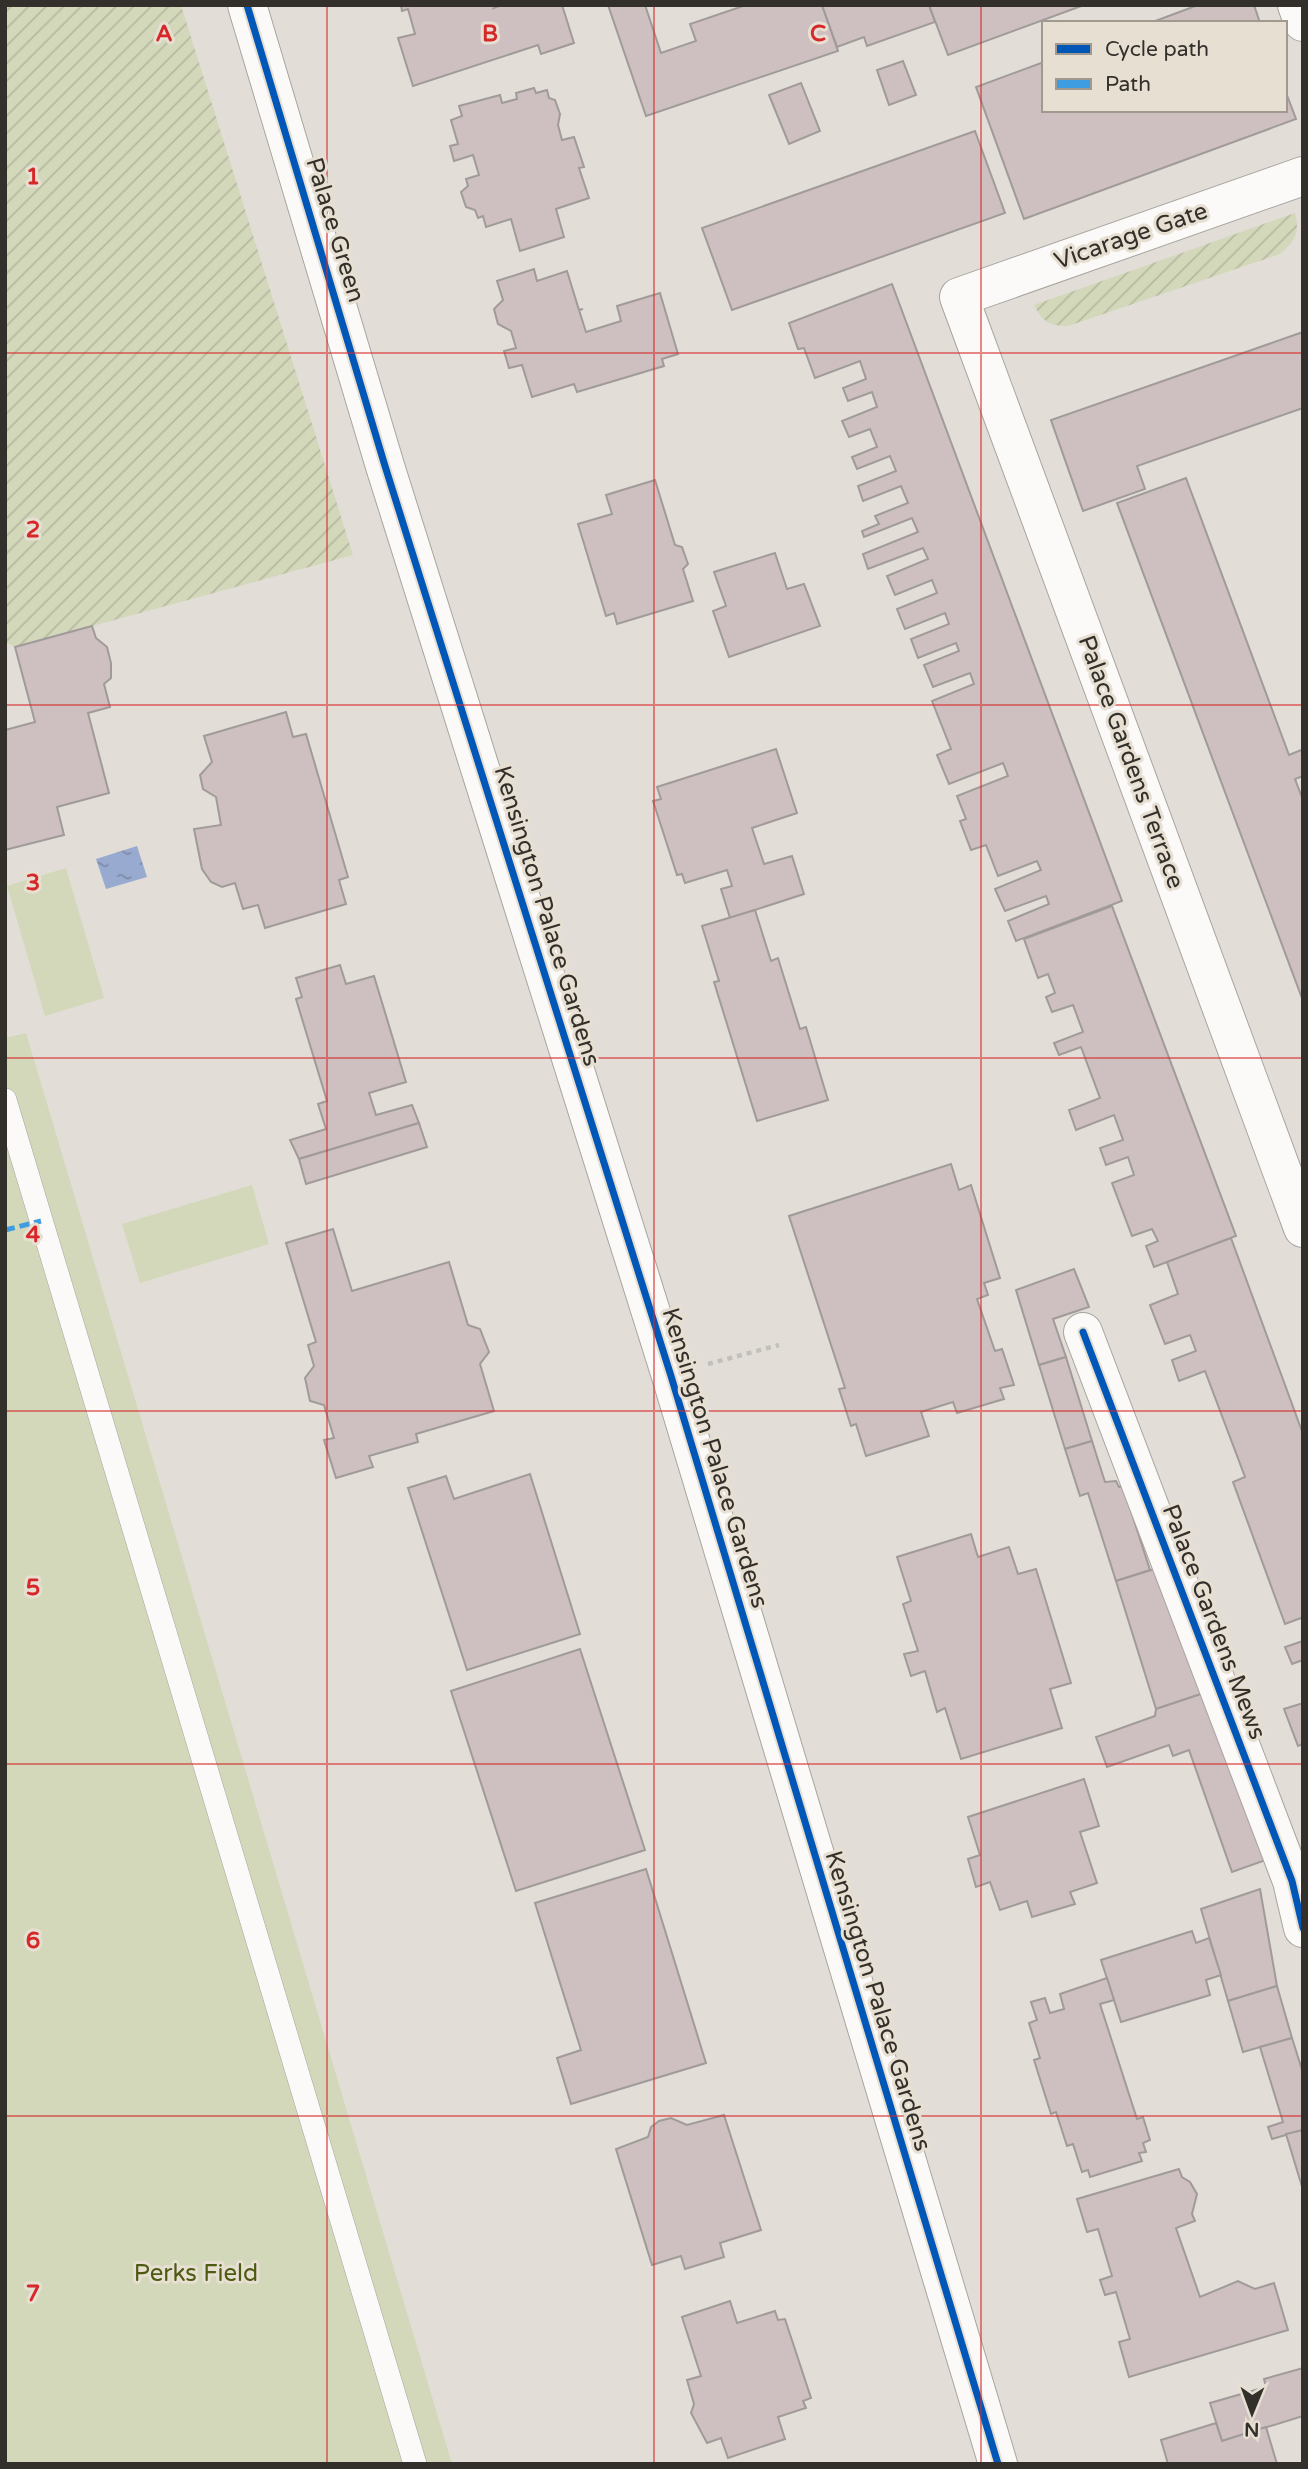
<svg xmlns="http://www.w3.org/2000/svg" width="1308" height="2469" viewBox="0 0 1308 2469" font-family="'Varela Round',sans-serif">
	<defs>
		<pattern id="garden-furrows" width="10" height="10" patternUnits="userSpaceOnUse" patternTransform="scale(1.75)"><rect width="10" height="10" fill="#d3d8ba"/><path d="M-1 1l2-2M0 10L10 0M9 11l2-2" fill="none" stroke="#b6baa0"/></pattern>
		<pattern id="water-ripples" width="26" height="14" patternUnits="userSpaceOnUse" patternTransform="scale(1.75)"><rect width="26" height="14" fill="#98aacf"/><path d="M2 4q2-2 4 0t4 0M15 11q2-2 4 0t4 0" fill="none" stroke="#7d8ba8"/></pattern>
	</defs>
	<rect width="100%" height="100%" fill="#e2ded7"/>
	<!-- green -->
	<g fill="#d3d8ba">
		<polygon points="66,868 104,998 45,1016 7,886"/>
		<polygon points="26,1033 452,2464 5,2464 5,1038"/>
		<polygon points="252,1185 269,1244 140,1283 122,1224"/>
	</g>
	<!-- garden -->
	<g fill="url(#garden-furrows)">
		<polygon points="5,5 181,5 353,555 15,647 5,642"/>
		<path d="M 1295,213 C 1300,233 1295,241 1280,254 L 1068,326 C 1049,326 1042,321 1034,305 Z"/>
	</g>
	<!-- water -->
	<polygon fill="url(#water-ripples)" points="137,846 147,877 106,889 96,859"/>
	<!-- building -->
	<g fill="#cebfc0" stroke="#a09b99" stroke-width="2">
		<polygon points="401,5 496,5 494,8 502,5 562,5 574,43 541,54 538,45 413,86 398,38 415,34 408,9 402,11"/>
		<polygon points="608,5 645,5 661,53 696,41 690,24 746,5 822,5 838,51 646,116"/>
		<polygon points="822,5 929,5 935,22 867,46 864,37 837,47"/>
		<polygon points="929,5 1084,5 948,55"/>
		<polygon points="1198,5 1254,5 1260,23 1150,23"/>
		<polygon points="903,61 916,95 889,105 877,70"/>
		<polygon points="1044,62 1044,110 1285,110 1285,90 1296,119 1024,219 976,87"/>
		<polygon points="801,83 820,131 789,144 769,95"/>
		<polygon points="534,88 536,93 547,90 549,98 555,100 560,114 558,125 562,140 574,137 584,167 579,168 589,198 556,209 564,237 520,251 511,219 486,227 483,216 478,218 475,210 466,207 461,192 468,186 466,179 479,175 473,155 454,161 450,146 458,144 451,120 462,116 459,106 500,95 502,103 517,99 516,93"/>
		<polygon points="975,131 1005,213 732,310 702,228"/>
		<polygon points="534,269 537,281 567,271 579,310 583,309 579,310 586,332 621,321 617,306 660,293 678,354 662,359 664,366 577,392 574,384 532,397 522,365 509,368 504,351 516,348 511,331 498,324 494,309 503,300 497,281"/>
		<polygon points="892,284 1122,901 1016,941 1008,921 1049,904 1046,896 1005,911 995,889 1041,870 1037,861 998,876 986,845 971,850 960,821 966,819 957,796 1008,776 1003,763 949,784 937,755 951,749 932,701 974,684 970,673 933,687 924,665 959,651 956,643 918,658 911,639 949,624 945,613 905,629 897,609 937,593 932,580 895,595 887,576 928,559 923,548 868,569 863,554 918,532 912,518 864,537 862,531 879,524 875,516 908,503 901,486 863,501 858,486 896,471 890,456 857,469 852,457 877,447 870,429 849,437 842,421 877,407 872,392 848,401 843,388 866,379 860,361 815,378 804,348 798,349 789,323"/>
		<polygon points="1303,332 1303,408 1137,466 1145,489 1083,511 1051,420"/>
		<polygon points="1186,478 1289,755 1301,750 1303,755 1303,776 1295,779 1303,800 1303,1001 1117,503"/>
		<polygon points="655,480 675,545 682,547 688,564 683,569 693,601 617,624 614,613 606,616 578,524 612,514 606,495"/>
		<polygon points="775,553 787,589 804,584 820,626 729,657 713,611 726,606 714,572"/>
		<polygon points="92,626 96,638 107,647 111,663 111,678 104,684 110,707 88,713 109,793 57,807 64,835 5,850 5,730 35,722 15,647"/>
		<polygon points="286,712 293,737 306,734 348,877 339,880 346,904 265,928 258,905 243,909 235,883 222,887 211,882 202,869 194,829 221,825 216,797 203,789 200,775 212,762 204,736"/>
		<polygon points="776,749 797,813 752,828 764,864 792,856 804,894 730,918 721,889 732,886 727,870 685,883 682,874 677,875 653,801 661,799 657,787"/>
		<polygon points="1112,906 1236,1236 1154,1267 1146,1246 1158,1241 1152,1229 1132,1236 1112,1183 1134,1175 1128,1157 1106,1165 1100,1148 1123,1140 1114,1115 1076,1130 1069,1110 1100,1098 1081,1047 1059,1055 1054,1043 1083,1032 1073,1005 1052,1012 1046,997 1055,993 1048,974 1038,978 1024,939"/>
		<polygon points="755,910 771,961 778,958 800,1029 806,1027 828,1100 757,1121 714,982 719,981 702,926"/>
		<polygon points="340,965 346,984 374,976 406,1082 369,1093 376,1115 412,1105 419,1123 299,1159 290,1140 326,1129 318,1104 327,1101 296,999 302,997 296,978"/>
		<polygon points="419,1123 427,1147 306,1184 299,1159"/>
		<polygon points="951,1164 959,1190 971,1185 1000,1278 984,1283 988,1295 977,1299 995,1351 1002,1349 1014,1385 1000,1388 1004,1399 957,1413 953,1402 921,1412 929,1436 866,1456 856,1424 851,1426 839,1389 845,1388 789,1216"/>
		<polygon points="333,1229 352,1291 449,1262 468,1325 480,1329 489,1352 480,1364 494,1411 416,1434 418,1442 369,1456 373,1467 336,1478 324,1440 334,1438 324,1405 310,1401 305,1378 314,1366 308,1345 316,1342 286,1243"/>
		<polygon points="1231,1238 1303,1434 1303,1621 1301,1618 1285,1624 1233,1482 1245,1477 1205,1371 1179,1381 1172,1360 1196,1351 1190,1335 1165,1344 1150,1305 1178,1294 1167,1262"/>
		<polygon points="1074,1269 1089,1307 1053,1319 1066,1357 1039,1365 1016,1290"/>
		<polygon points="1066,1357 1092,1441 1065,1449 1039,1365"/>
		<polygon points="1092,1441 1105,1482 1116,1481 1119,1487 1123,1486 1150,1570 1116,1581 1088,1493 1080,1496 1065,1449"/>
		<polygon points="530,1474 580,1634 467,1670 408,1488 446,1476 454,1499"/>
		<polygon points="971,1534 978,1557 1009,1547 1018,1574 1036,1569 1071,1683 1050,1689 1062,1728 961,1759 945,1708 937,1712 925,1671 911,1676 904,1654 918,1651 903,1604 911,1601 897,1557"/>
		<polygon points="1161,1567 1204,1693 1156,1709 1116,1581"/>
		<polygon points="1303,1641 1303,1660 1292,1664 1285,1647"/>
		<polygon points="580,1649 645,1850 516,1891 451,1691"/>
		<polygon points="1204,1693 1266,1860 1232,1872 1189,1750 1173,1756 1169,1745 1107,1767 1096,1737 1155,1716 1156,1709"/>
		<polygon points="1303,1703 1303,1744 1298,1746 1284,1709"/>
		<polygon points="1084,1779 1099,1826 1080,1832 1097,1883 1070,1892 1075,1904 1032,1917 1027,1901 1000,1910 990,1882 976,1887 968,1859 980,1855 968,1817"/>
		<polygon points="646,1869 706,2063 571,2104 557,2058 581,2050 535,1903"/>
		<polygon points="1260,1889 1277,1986 1228,2001 1201,1909"/>
		<polygon points="1192,1931 1196,1943 1209,1938 1221,1975 1206,1980 1210,1995 1121,2022 1101,1960"/>
		<polygon points="1107,1978 1114,2000 1100,2004 1137,2119 1143,2117 1150,2140 1143,2143 1146,2152 1139,2153 1142,2161 1090,2177 1088,2170 1082,2172 1073,2144 1067,2146 1056,2112 1051,2114 1034,2060 1040,2058 1029,2023 1037,2020 1031,2002 1045,1998 1050,2013 1064,2009 1060,1994"/>
		<polygon points="1277,1986 1292,2038 1243,2052 1228,2001"/>
		<polygon points="1292,2038 1303,2073 1303,2130 1272,2139 1268,2127 1283,2122 1260,2047"/>
		<polygon points="724,2115 761,2230 720,2243 724,2257 685,2269 681,2256 652,2265 616,2149 648,2137 651,2127 659,2121 671,2118 687,2125"/>
		<polygon points="1303,2130 1303,2190 1286,2134"/>
		<polygon points="1179,2169 1182,2177 1190,2182 1197,2194 1192,2214 1195,2221 1176,2228 1200,2297 1238,2281 1255,2289 1274,2283 1288,2330 1129,2377 1119,2342 1130,2339 1116,2292 1105,2295 1100,2280 1112,2276 1098,2229 1087,2232 1077,2199"/>
		<polygon points="730,2301 737,2323 775,2311 778,2320 785,2319 811,2398 803,2401 806,2408 778,2417 785,2439 728,2458 721,2438 707,2443 691,2413 694,2404 687,2380 701,2376 682,2317"/>
		<polygon points="1303,2368 1303,2416 1222,2441 1210,2403 1266,2387 1264,2379"/>
		<polygon points="1216,2423 1222,2441 1266,2427 1277,2464 1168,2464 1161,2440"/>
	</g>
	<g fill="none" stroke-linecap="round" stroke-linejoin="round">
		<!-- service casing -->
		<g stroke="#a8a59f" stroke-width="24">
			<polyline id="service" points="5,1100 415,2464"/>
		</g>
		<!-- minor casing -->
		<g stroke="#a8a59f" stroke-width="40">
			<g id="minor">
				<polyline points="247,5 385,466 671,1376 998,2464"/>
				<polyline points="1083,1332 1292,1881 1303,1928"/>
			</g>
		</g>
		<!-- secondary casing -->
		<g stroke="#a8a59f" stroke-width="40">
			<g id="secondary">
				<polyline points="1297,5 1303,22"/>
				<polyline points="1303,176 959,297 1303,1228"/>
			</g>
		</g>
		<!-- path -->
		<polyline stroke="#c1c0bd" stroke-width="4.5" stroke-dasharray="5 5" stroke-linecap="butt" points="708,1364 779,1345"/>
		<!-- service -->
		<use href="#service" stroke="#fbfaf9" stroke-width="23"/>
		<!-- minor -->
		<use href="#minor" stroke="#fbfaf9" stroke-width="38"/>
		<!-- secondary -->
		<use href="#secondary" stroke="#fbfaf9" stroke-width="38"/>
		<!-- quiet -->
		<polyline stroke="#3e9de1" stroke-width="5" stroke-dasharray="10 5" stroke-linecap="butt" points="5,1230 41,1221"/>
		<!-- cycleway casing -->
		<g stroke="#e7dfd2" stroke-width="11">
			<g id="cycleway">
				<polyline points="247,5 385,466 671,1376 998,2464"/>
				<polyline points="1083,1332 1292,1881 1303,1928"/>
			</g>
		</g>
		<!-- cycleway -->
		<use href="#cycleway" stroke="#0057b8" stroke-width="7"/>
	</g>
	<!-- grid -->
	<path fill="none" stroke="#d62828" stroke-width="2" stroke-opacity="0.55" d="M 327,5 L 327,2464M 654,5 L 654,2464M 981,5 L 981,2464M 5,353 L 1303,353M 5,705 L 1303,705M 5,1058 L 1303,1058M 5,1411 L 1303,1411M 5,1764 L 1303,1764M 5,2116 L 1303,2116"/>
	<g text-anchor="middle" dominant-baseline="central" stroke-width="6" stroke-linejoin="round" paint-order="stroke">
		<!-- street labels -->
		<g font-size="24" fill="#33302b" stroke="#e7dfd2">
			<text transform="translate(335 230) rotate(73)">Palace Green</text>
			<text transform="translate(1131 236) rotate(-19)">Vicarage Gate</text>
			<text transform="translate(1131 762) rotate(70)">Palace Gardens Terrace</text>
			<text transform="translate(547 916) rotate(73)">Kensington Palace Gardens</text>
			<text transform="translate(715 1458) rotate(73)">Kensington Palace Gardens</text>
			<text transform="translate(1214 1622) rotate(69)">Palace Gardens Mews</text>
			<text transform="translate(878 2001) rotate(73)">Kensington Palace Gardens</text>
		</g>
		<!-- park labels -->
		<g font-size="24" fill="#4d5a12" stroke="#e7dfd2">
			<text x="196" y="2273">Perks Field</text>
		</g>
	</g>
	<g font-size="23" text-anchor="middle" font-weight="bold" fill="#d62828" stroke="#e7dfd2" stroke-width="6" stroke-linejoin="round" paint-order="stroke">
		<text x="164" y="41">A</text>
		<text x="490" y="41">B</text>
		<text x="818" y="41">C</text>
		<text x="33" y="184">1</text>
		<text x="33" y="537">2</text>
		<text x="33" y="890">3</text>
		<text x="33" y="1242">4</text>
		<text x="33" y="1595">5</text>
		<text x="33" y="1948">6</text>
		<text x="33" y="2301">7</text>
	</g>
	<!-- border -->
	<rect width="1308" height="2469" fill="none" stroke="#33302b" stroke-width="14"/>
	<!-- legend -->
	<rect x="1042" y="21" width="245" height="91" fill="#e7dfd2" stroke="#9f998f" stroke-width="2"/>
	<rect x="1056" y="44" width="35" height="10" fill="#0057b8" stroke="#9f998f" stroke-width="2"/>
	<text x="1105" y="56" font-size="21" fill="#33302b">Cycle path</text>
	<rect x="1056" y="79" width="35" height="10" fill="#3e9de1" stroke="#9f998f" stroke-width="2"/>
	<text x="1105" y="91" font-size="21" fill="#33302b">Path</text>
	<!-- north arrow -->
	<g transform="translate(1252 2413) rotate(181)" stroke="#e7dfd2" stroke-width="5" paint-order="stroke">
	<path d="M0-5L12 26L0 18L-12 26Z" fill="#33302b"/>
	<text y="-10" font-size="19" font-weight="bold" text-anchor="middle" fill="#33302b">N</text>
	</g>
</svg>
